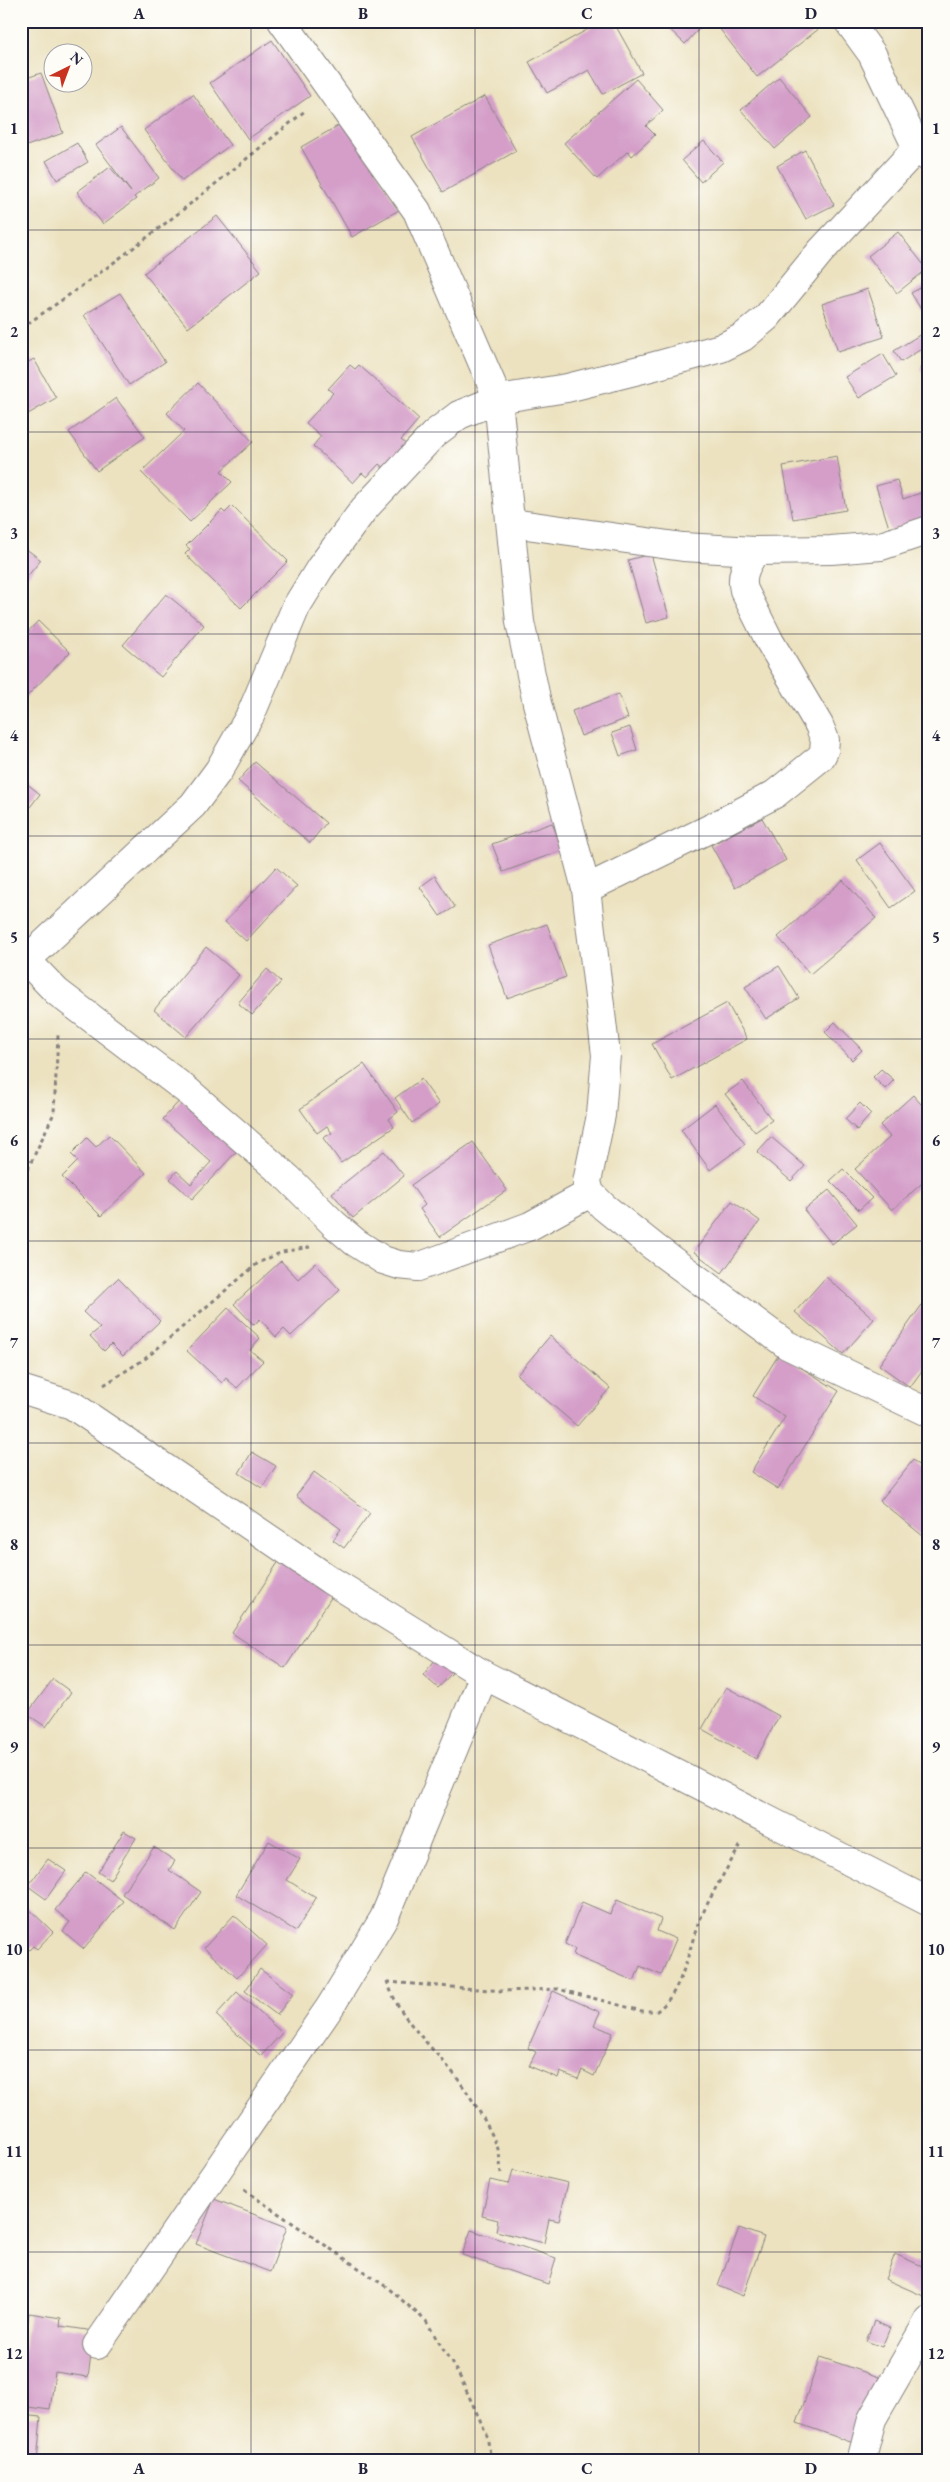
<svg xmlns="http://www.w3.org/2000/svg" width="950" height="2482" viewBox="0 0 950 2482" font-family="'EB Garamond',serif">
	<rect width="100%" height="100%" fill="#fdfcf7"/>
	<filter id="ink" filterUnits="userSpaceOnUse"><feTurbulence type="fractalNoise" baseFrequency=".02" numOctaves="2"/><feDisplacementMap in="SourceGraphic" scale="10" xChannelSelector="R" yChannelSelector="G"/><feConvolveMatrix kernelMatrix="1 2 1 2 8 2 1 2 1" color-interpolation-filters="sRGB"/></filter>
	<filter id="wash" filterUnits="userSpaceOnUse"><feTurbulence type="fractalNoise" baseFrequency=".0096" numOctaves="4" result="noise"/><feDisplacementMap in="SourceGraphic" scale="20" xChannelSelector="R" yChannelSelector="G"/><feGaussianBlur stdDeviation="1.12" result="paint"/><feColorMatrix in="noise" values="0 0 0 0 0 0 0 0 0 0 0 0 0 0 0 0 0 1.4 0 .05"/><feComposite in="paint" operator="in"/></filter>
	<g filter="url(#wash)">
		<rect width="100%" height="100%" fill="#ece2c0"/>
		<g id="blocks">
			<!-- building -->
			<g fill="#d49ec9">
				<polygon points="603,21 613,21 642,73 603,94 589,70 547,93 529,62"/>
				<polygon points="661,21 706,21 685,44"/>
				<polygon points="718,21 814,21 820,28 757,77 715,23"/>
				<polygon points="272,40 310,96 248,139 210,83"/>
				<polygon points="41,73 63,133 21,148 21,80"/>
				<polygon points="779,77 812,117 775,149 741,110"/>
				<polygon points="636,79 663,110 646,126 655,135 632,156 628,151 597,179 564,143"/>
				<polygon points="193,94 230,145 182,181 144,130"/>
				<polygon points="485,96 516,151 443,192 412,137"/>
				<polygon points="348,120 399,210 352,237 301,147"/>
				<polygon points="121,127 159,178 134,197 136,199 103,224 77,192 110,167 131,192 96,145"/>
				<polygon points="704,141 723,162 701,182 682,160"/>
				<polygon points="77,143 88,162 57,180 46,161"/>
				<polygon points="805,150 834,205 806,219 777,166"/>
				<polygon points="217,216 261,271 188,328 144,273"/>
				<polygon points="898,232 927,269 897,293 868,256"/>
				<polygon points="929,283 929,313 925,316 911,293"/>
				<polygon points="868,289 884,337 838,352 822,304"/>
				<polygon points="120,293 165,362 129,385 84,315"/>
				<polygon points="929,329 929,344 901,362 894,351"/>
				<polygon points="883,354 896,376 859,398 845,377"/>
				<polygon points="34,359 56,398 21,418 21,366"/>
				<polygon points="929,363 929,384 920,368"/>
				<polygon points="350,365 355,369 359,365 419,419 401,440 407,445 385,469 379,464 367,477 362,473 353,483 313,446 321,436 306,423 333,393 328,389"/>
				<polygon points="198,383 253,442 221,471 232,482 190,522 141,472 184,431 167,413"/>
				<polygon points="116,398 145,437 97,471 69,432"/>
				<polygon points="837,456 846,510 793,519 783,466"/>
				<polygon points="897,480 903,499 929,490 929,518 890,531 876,486"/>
				<polygon points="232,506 288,561 241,608 185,554 190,549 186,546 222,510 225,513"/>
				<polygon points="21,545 41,560 21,584"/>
				<polygon points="651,554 669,617 646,623 628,560"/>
				<polygon points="166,594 204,625 161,677 123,645"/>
				<polygon points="38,621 70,652 26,697 21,692 21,639"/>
				<polygon points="619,694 628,718 581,736 572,711"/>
				<polygon points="630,727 637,750 620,756 612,733"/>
				<polygon points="255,762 326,823 310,843 238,781"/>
				<polygon points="21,779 40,794 21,819"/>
				<polygon points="762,818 786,860 735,888 711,845"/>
				<polygon points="552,823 563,850 503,872 492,844"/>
				<polygon points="880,843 915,891 891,908 857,860"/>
				<polygon points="276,867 297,886 246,941 225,922"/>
				<polygon points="435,876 455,907 440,916 420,887"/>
				<polygon points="843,880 876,918 810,974 778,937"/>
				<polygon points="547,924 566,977 507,998 488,945"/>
				<polygon points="206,947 239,975 186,1037 154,1010"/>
				<polygon points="779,966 799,998 766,1019 745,987"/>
				<polygon points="267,969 281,982 252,1015 238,1003"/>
				<polygon points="727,1003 747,1039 672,1080 652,1044"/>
				<polygon points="835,1022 862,1050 852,1060 825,1032"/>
				<polygon points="364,1064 398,1112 389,1119 394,1127 341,1163 323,1138 332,1133 327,1126 317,1133 300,1109"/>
				<polygon points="881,1069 894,1080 885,1089 873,1077"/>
				<polygon points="421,1079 439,1104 412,1123 395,1098"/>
				<polygon points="743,1081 772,1120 755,1132 725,1094"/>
				<polygon points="913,1095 929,1113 929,1177 892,1210 855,1169 890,1137 880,1125"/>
				<polygon points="182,1098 238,1150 192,1199 170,1179 177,1171 191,1184 211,1162 163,1119"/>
				<polygon points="860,1103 871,1114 857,1130 845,1119"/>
				<polygon points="715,1104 745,1144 710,1170 681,1130"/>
				<polygon points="109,1135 146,1173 101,1216 62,1177 78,1161 71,1154 87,1138 96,1147"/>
				<polygon points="771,1137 805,1166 791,1181 757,1152"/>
				<polygon points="473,1142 507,1190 440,1237 420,1209 425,1205 411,1185"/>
				<polygon points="384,1151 404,1176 353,1218 332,1193"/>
				<polygon points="843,1169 872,1198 859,1210 830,1181"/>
				<polygon points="829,1190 857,1224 832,1244 804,1210"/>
				<polygon points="732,1201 760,1221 722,1273 694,1252"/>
				<polygon points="281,1261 298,1279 315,1263 340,1290 291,1336 284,1329 276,1337 260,1319 254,1325 234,1304"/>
				<polygon points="826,1277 874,1319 843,1354 795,1312"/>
				<polygon points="118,1278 160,1321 123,1356 111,1344 104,1351 90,1336 100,1328 83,1312"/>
				<polygon points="929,1295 929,1361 910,1387 879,1365"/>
				<polygon points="228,1308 260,1338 250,1350 263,1361 237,1388 226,1378 222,1383 187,1351"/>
				<polygon points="550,1336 610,1388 577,1426 517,1375"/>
				<polygon points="779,1354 839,1391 778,1489 751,1472 785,1417 753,1396"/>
				<polygon points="252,1452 276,1466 262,1488 239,1473"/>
				<polygon points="913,1460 929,1473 929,1541 880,1501"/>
				<polygon points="314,1472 370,1513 344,1548 333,1540 341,1529 296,1496"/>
				<polygon points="281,1558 334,1593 285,1668 232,1633"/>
				<polygon points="436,1659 452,1673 438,1688 423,1675"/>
				<polygon points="53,1679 71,1692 46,1727 27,1714"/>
				<polygon points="726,1687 779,1716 756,1759 702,1729"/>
				<polygon points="124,1831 136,1838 110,1880 98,1872"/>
				<polygon points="269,1841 300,1859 287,1880 316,1898 296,1931 236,1895"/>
				<polygon points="154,1847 175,1861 169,1870 201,1892 175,1930 122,1894"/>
				<polygon points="48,1859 66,1871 46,1899 28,1886"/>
				<polygon points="86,1872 123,1901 84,1949 63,1931 70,1922 55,1910"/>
				<polygon points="617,1900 661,1919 657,1931 676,1939 661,1975 640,1966 634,1981 573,1955 575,1949 565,1944 582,1902 610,1914"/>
				<polygon points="23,1903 53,1932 37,1949 33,1946 26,1953 21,1949"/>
				<polygon points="234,1915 267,1945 237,1978 204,1948"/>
				<polygon points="260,1969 293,1994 277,2015 245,1991"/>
				<polygon points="553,1991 600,2012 594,2025 613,2033 594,2076 582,2070 578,2079 560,2072 558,2078 529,2066 536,2052 528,2048"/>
				<polygon points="237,1992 282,2033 261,2056 216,2015"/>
				<polygon points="513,2170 568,2183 559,2221 549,2219 544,2243 496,2231 498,2220 482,2216 490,2180 509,2184"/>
				<polygon points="214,2199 287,2227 270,2272 196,2244"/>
				<polygon points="739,2228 764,2237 743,2296 718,2286"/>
				<polygon points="471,2230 556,2258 548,2284 462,2255"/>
				<polygon points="895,2254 929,2269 928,2298 885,2279"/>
				<polygon points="29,2313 61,2318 60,2326 94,2331 88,2377 55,2372 50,2410 21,2406 21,2370"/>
				<polygon points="874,2321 890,2328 882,2347 866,2341"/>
				<polygon points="820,2357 879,2377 856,2444 797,2423"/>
				<polygon points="21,2415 41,2417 37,2461 21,2461"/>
			</g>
		</g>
	</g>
	<g filter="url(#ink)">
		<use href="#blocks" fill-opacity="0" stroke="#87827e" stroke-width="1"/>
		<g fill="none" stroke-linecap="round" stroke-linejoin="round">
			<!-- street casing -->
			<g stroke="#87827e" stroke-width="30">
				<g id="street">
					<polyline points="282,21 417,211 498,399 520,622 537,703 586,889 606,1055 601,1115 587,1182 590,1193 604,1207 654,1247 787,1345 929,1413"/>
					<polyline points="848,21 872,54 917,148 929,158"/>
					<polyline points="512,523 683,547 755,551 831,550 881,546 929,530"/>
					<path d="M 586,889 L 711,828 L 775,794 L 821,757 L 824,751 L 825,740 L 819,725 L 770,642 L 744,590 C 740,574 747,565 755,551"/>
					<polyline points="26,960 57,992 189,1092 288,1178 334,1224 355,1242 383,1260 399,1265 418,1267 530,1226 590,1193"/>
					<polyline points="21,965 193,805 219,770 251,714 296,607 320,568 364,509 434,434 459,415 498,399 567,388 651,367 721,348 743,337 767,317 821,251 917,148"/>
					<polyline points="21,1389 72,1405 330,1580 484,1675 929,1902"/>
					<polyline points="97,2345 330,2007 384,1918 484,1675"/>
					<polyline points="861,2461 872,2419 929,2320"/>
				</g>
			</g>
			<!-- path -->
			<g stroke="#87827e" stroke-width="3" stroke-dasharray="4 4" stroke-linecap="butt">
				<path d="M 21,328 C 120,262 214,186 306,110"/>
				<polyline points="21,1184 54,1113 58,1035"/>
				<polyline points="104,1385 146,1358 258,1263 282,1252 310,1247"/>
				<path d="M 387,1981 C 400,2020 429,2043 454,2074 C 470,2095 487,2122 497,2146 C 500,2154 500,2164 501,2173"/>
				<path d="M 387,1982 L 503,1991 L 558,1989 L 642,2011 L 657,2011 C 684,1990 687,1952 699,1922 C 711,1894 727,1868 742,1843"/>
				<polyline points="244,2190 388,2288 426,2321 460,2377 487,2435 491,2461"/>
			</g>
			<!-- street -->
			<use href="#street" stroke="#fff" stroke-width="28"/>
		</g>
	</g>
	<!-- grid -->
	<path fill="none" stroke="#22223b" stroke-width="1" stroke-opacity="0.55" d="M 251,21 L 251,2461M 475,21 L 475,2461M 699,21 L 699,2461M 21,230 L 929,230M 21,432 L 929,432M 21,634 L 929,634M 21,836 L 929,836M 21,1039 L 929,1039M 21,1241 L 929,1241M 21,1443 L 929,1443M 21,1645 L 929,1645M 21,1848 L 929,1848M 21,2050 L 929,2050M 21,2252 L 929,2252"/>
	<!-- margin -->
	<rect width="950" height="2482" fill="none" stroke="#fdfcf7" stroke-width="55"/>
	<!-- north arrow -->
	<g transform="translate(68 68) rotate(42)"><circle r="24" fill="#fdfcf7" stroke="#a5a5ac"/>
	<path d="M0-4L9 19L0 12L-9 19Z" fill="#c8321e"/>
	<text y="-8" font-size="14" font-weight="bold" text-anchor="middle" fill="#22223b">N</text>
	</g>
	<rect x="28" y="28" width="894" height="2426" fill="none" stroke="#22223b" stroke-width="2"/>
	<g font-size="16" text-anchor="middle" font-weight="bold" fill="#22223b">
		<text x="139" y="19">A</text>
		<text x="363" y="19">B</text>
		<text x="587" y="19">C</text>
		<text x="811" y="19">D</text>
		<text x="14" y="134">1</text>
		<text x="936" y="134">1</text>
		<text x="14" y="337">2</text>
		<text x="936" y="337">2</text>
		<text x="14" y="539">3</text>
		<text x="936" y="539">3</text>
		<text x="14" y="741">4</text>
		<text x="936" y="741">4</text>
		<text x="14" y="943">5</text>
		<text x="936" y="943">5</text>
		<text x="14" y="1146">6</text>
		<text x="936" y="1146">6</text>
		<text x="14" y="1348">7</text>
		<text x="936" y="1348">7</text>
		<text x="14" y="1550">8</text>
		<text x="936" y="1550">8</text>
		<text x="14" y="1752">9</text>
		<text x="936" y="1752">9</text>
		<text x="14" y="1955">10</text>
		<text x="936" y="1955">10</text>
		<text x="14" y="2157">11</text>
		<text x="936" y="2157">11</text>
		<text x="14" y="2359">12</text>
		<text x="936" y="2359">12</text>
		<text x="139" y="2474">A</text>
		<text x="363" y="2474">B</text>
		<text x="587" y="2474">C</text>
		<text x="811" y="2474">D</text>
	</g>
</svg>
